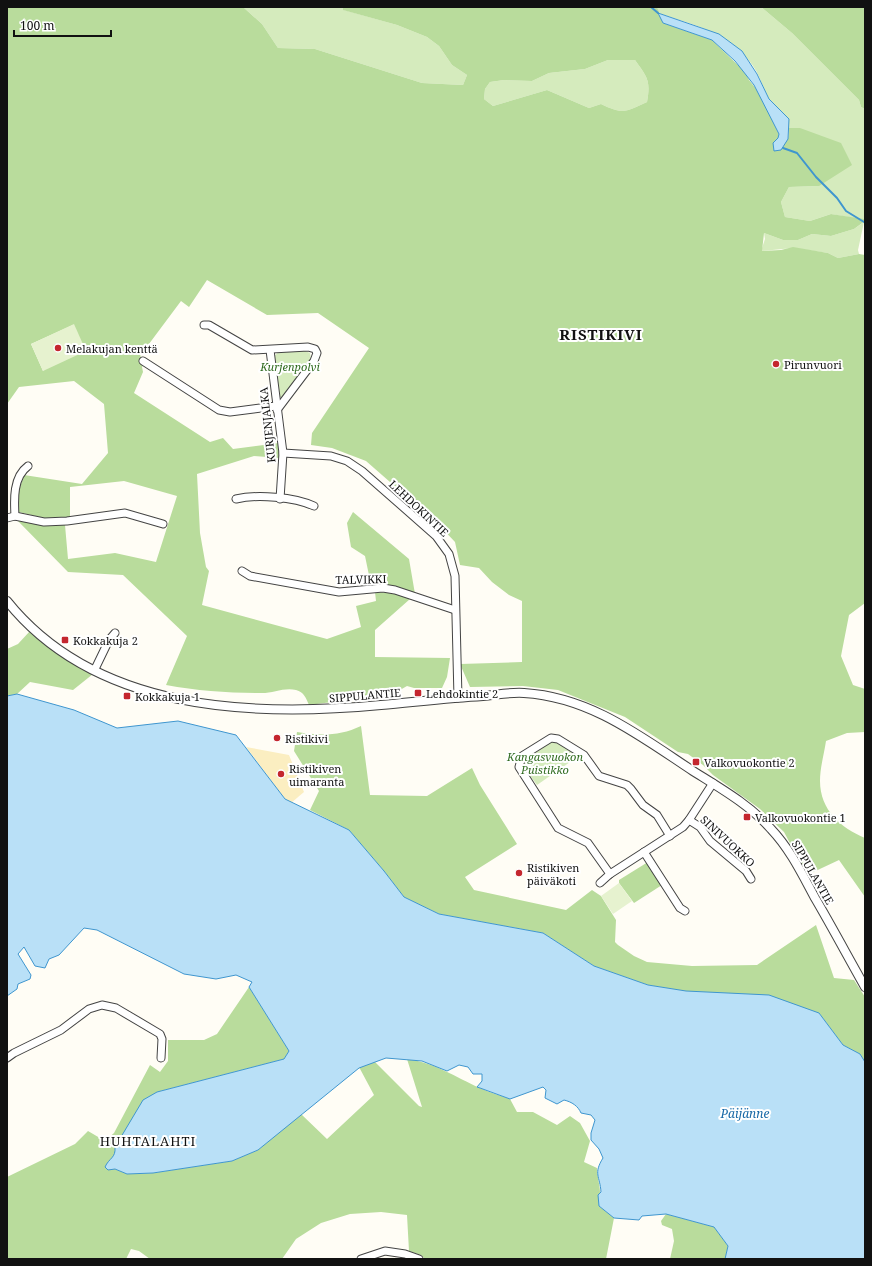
<svg xmlns="http://www.w3.org/2000/svg" width="872" height="1266" viewBox="0 0 872 1266" font-family="'Noto Serif',serif">
	<rect width="100%" height="100%" fill="#fffdf5"/>
	<!-- green -->
	<g fill="#d5ebbd">
		<polygon points="243,7 343,7 344,10 397,25 427,37 439,46 452,65 467,75 463,85 422,83 315,49 278,48 262,24"/>
		<path d="M 657,7 L 761,7 L 792,33 L 859,100 L 861,107 L 865,109 L 865,220 L 831,214 L 810,221 L 785,217 L 781,202 L 789,187 L 819,186 L 800,128 L 789,128 C 788,111 777,112 769,99 C 763,88 760,76 753,66 C 729,31 695,26 658,13 Z"/>
		<path d="M 608,60 L 635,60 C 647,77 651,80 647,102 C 625,112 624,115 601,104 L 589,108 L 547,90 L 493,106 L 484,99 L 485,89 L 490,82 L 504,80 L 532,81 L 549,73 L 585,69 Z"/>
		<polygon points="864,222 858,250 859,254 838,258 828,253 793,248 761,251 765,239 764,233 783,240 798,240 812,234 831,236 854,229"/>
		<polygon points="303,350 310,353 311,360 284,397 279,397 274,356 279,352"/>
		<polygon points="553,741 580,755 537,785 523,766 523,761"/>
	</g>
	<!-- forest -->
	<g fill="#b9dc9c" fill-rule="evenodd">
		<path d="M 7,7 L 243,7 L 262,24 L 278,48 L 315,49 L 422,83 L 463,85 L 467,75 L 452,65 L 439,46 L 427,37 L 397,25 L 343,10 L 343,7 L 657,7 L 663,23 L 712,40 L 746,73 L 749,80 L 758,91 L 779,134 L 778,138 L 788,139 L 789,128 L 800,128 L 841,143 L 852,165 L 819,186 L 789,187 L 781,202 L 785,217 L 810,221 L 831,214 L 864,219 L 865,221 L 854,229 L 831,236 L 812,234 L 798,240 L 783,240 L 764,233 L 762,251 L 781,250 L 793,247 L 828,253 L 838,258 L 859,254 L 865,255 L 865,603 L 849,615 L 841,656 L 853,685 L 865,689 L 865,732 L 847,733 L 826,741 C 824,754 820,768 820,781 C 820,810 841,828 865,838 L 865,897 L 839,860 L 807,875 L 784,832 L 760,809 L 713,775 L 703,765 L 688,754 L 678,752 L 625,717 L 558,690 L 523,686 L 470,687 L 460,664 L 522,662 L 522,601 L 509,595 L 492,582 L 479,568 L 460,565 L 455,542 L 438,524 L 366,461 L 332,448 L 311,445 L 312,433 L 369,348 L 318,313 L 267,315 L 207,280 L 189,307 L 181,301 L 140,356 L 146,360 L 142,367 L 143,372 L 134,393 L 210,442 L 223,438 L 233,449 L 279,443 L 280,458 L 254,456 L 197,474 L 200,533 L 206,567 L 209,571 L 202,605 L 327,639 L 361,627 L 356,606 L 376,601 L 375,592 L 394,593 L 410,599 L 375,630 L 375,657 L 450,658 L 447,677 L 442,688 L 414,688 L 407,686 L 393,694 L 309,705 C 306,698 304,692 296,690 C 285,687 273,693 262,693 C 229,693 198,691 166,685 L 187,636 L 123,575 L 68,572 L 17,520 L 42,525 L 65,525 L 68,559 L 115,553 L 156,562 L 177,496 L 124,481 L 70,487 L 70,519 L 44,518 L 19,512 L 19,491 L 24,475 L 82,484 L 108,453 L 104,404 L 74,381 L 19,387 L 7,404 ZM 608,60 L 635,60 C 647,77 651,80 647,102 C 625,112 624,115 601,104 L 589,108 L 547,90 L 493,106 L 484,99 L 485,89 L 490,82 L 504,80 L 532,81 L 549,73 L 585,69 ZM 73,325 L 43,371 L 31,344 Z"/>
		<polygon points="761,7 865,7 865,109 861,107 859,100 792,33"/>
		<polygon points="353,512 409,559 415,594 383,585 371,585 365,556 351,547 347,523"/>
		<polygon points="30,631 70,662 93,674 73,690 30,682 17,694 7,696 7,649 18,644"/>
		<path d="M 361,726 L 370,795 L 427,796 L 472,768 L 480,785 L 517,844 L 465,877 L 474,890 L 566,910 L 592,890 L 601,896 L 616,920 L 615,942 L 618,945 L 634,956 L 647,962 L 692,966 L 757,965 L 816,925 L 834,978 L 854,980 L 865,997 L 865,1062 L 860,1054 L 843,1045 L 819,1013 L 648,985 L 594,966 L 543,933 L 439,914 L 404,897 L 384,871 L 349,830 L 310,810 L 319,791 L 294,751 L 297,732 C 320,736 340,736 361,726 Z"/>
		<polygon points="648,862 662,885 634,903 619,883 619,880"/>
		<path d="M 249,987 L 289,1051 L 284,1059 L 157,1092 L 116,1153 L 113,1159 L 115,1169 L 127,1174 L 153,1173 L 232,1161 L 258,1150 L 301,1114 L 327,1139 L 374,1095 L 359,1067 L 375,1062 L 419,1106 L 422,1107 L 407,1059 C 436,1063 455,1077 480,1088 C 490,1093 500,1095 510,1099 L 517,1112 L 533,1112 L 557,1125 L 570,1116 L 580,1123 L 590,1141 L 584,1162 L 597,1168 C 598,1185 602,1188 599,1206 L 614,1218 L 606,1259 L 425,1259 L 421,1255 L 409,1251 L 407,1215 L 381,1212 L 350,1214 L 321,1223 L 296,1239 L 282,1259 L 150,1259 L 139,1251 L 131,1249 L 126,1259 L 94,1258 L 7,1259 L 7,1177 L 75,1144 L 88,1131 L 105,1141 L 114,1133 L 150,1065 L 160,1072 L 168,1061 L 168,1040 L 204,1040 L 217,1034 Z"/>
		<polygon points="666,1214 714,1227 728,1246 725,1259 670,1259 674,1241 672,1229 662,1225 661,1221"/>
	</g>
	<!-- sand -->
	<polygon fill="#fbeec1" points="246,747 289,755 304,792 291,803 285,799"/>
	<!-- pitch -->
	<g fill="#e6f2cf">
		<polygon points="74,324 86,351 43,371 31,344"/>
		<polygon points="619,883 632,901 613,914 601,896"/>
	</g>
	<!-- water -->
	<g fill="#b9e0f7" stroke="#3f96cf">
		<polygon points="658,13 719,34 742,51 757,74 769,99 789,119 788,139 781,150 774,151 773,143 778,138 779,134 754,85 735,61 712,40 663,23"/>
		<path d="M 17,694 L 74,710 L 117,728 L 178,721 L 236,735 L 285,799 L 349,830 L 384,871 L 404,897 L 439,914 L 543,933 L 594,966 L 648,985 L 686,991 L 769,995 L 819,1013 L 843,1045 L 860,1054 L 865,1062 L 865,1259 L 725,1259 L 728,1246 L 714,1227 L 666,1214 L 642,1216 L 639,1220 L 614,1218 L 599,1206 L 598,1195 L 601,1192 C 600,1176 593,1174 603,1158 L 599,1149 L 591,1140 L 591,1133 L 595,1120 L 591,1115 L 581,1113 C 578,1106 572,1102 564,1100 L 557,1104 L 545,1098 L 546,1090 L 543,1087 L 510,1099 L 480,1088 L 477,1087 L 482,1081 L 482,1074 L 473,1074 L 468,1067 L 459,1065 L 447,1071 L 422,1061 L 386,1058 L 359,1068 L 258,1150 L 232,1161 L 153,1173 L 127,1174 L 115,1169 L 108,1170 L 105,1167 C 109,1158 116,1158 115,1147 L 143,1100 L 157,1092 L 284,1059 L 289,1051 L 249,987 L 252,982 L 236,975 L 216,979 L 184,974 L 97,930 L 84,928 L 59,955 L 49,959 L 45,968 L 35,966 L 24,947 L 18,954 L 31,975 L 30,979 L 18,984 L 17,989 L 7,996 L 7,696 Z"/>
	</g>
	<g fill="none" stroke-linecap="round" stroke-linejoin="round">
		<!-- stream -->
		<g stroke="#3f96cf" stroke-width="2">
			<polyline points="651,7 658,13"/>
			<polyline points="783,148 797,153 816,177 837,198 846,211 864,222"/>
		</g>
		<!-- minor casing -->
		<g stroke="#444" stroke-width="9">
			<g id="minor">
				<polyline points="204,325 209,325 252,350 308,347 315,349 317,353 314,361 277,410"/>
				<polyline points="270,350 283,453 280,499"/>
				<polyline points="143,361 219,410 230,412 276,406"/>
				<polyline points="283,453 331,456 347,461 362,471 436,536 449,554 455,576 458,698"/>
				<path d="M 236,499 C 257,494 294,497 314,506"/>
				<path d="M 15,516 C 14,499 13,477 28,466"/>
				<polyline points="7,518 15,516 44,522 67,521 125,513 163,524"/>
				<polyline points="242,571 250,576 339,592 383,588 395,590 455,610"/>
				<polyline points="95,669 109,640 115,633"/>
				<polyline points="689,820 700,827 710,841 746,871 751,879"/>
				<polyline points="644,852 680,908 685,911"/>
				<polyline points="610,874 588,843 558,828 519,767 522,756 551,738 558,739 584,755 599,776 627,785 631,789 643,805 657,815 670,836"/>
				<polyline points="600,883 610,874 683,827 689,820 713,783"/>
				<polyline points="7,1058 14,1053 61,1030 89,1009 102,1005 116,1008 160,1034 162,1039 161,1058"/>
				<polyline points="361,1259 385,1251 405,1254 419,1259"/>
			</g>
		</g>
		<!-- tertiary casing -->
		<g stroke="#444" stroke-width="10">
			<path id="tertiary" d="M 7,601 C 96,712 252,717 381,705 C 415,702 449,698 483,696 C 496,695 510,692 524,693 C 590,697 640,736 693,771 C 720,788 750,805 771,829 C 790,849 802,874 815,898 C 832,927 848,957 865,987"/>
		</g>
		<!-- minor -->
		<use href="#minor" stroke="#fff" stroke-width="7"/>
		<!-- tertiary -->
		<use href="#tertiary" stroke="#fff" stroke-width="8"/>
	</g>
	<!-- markers -->
	<g fill="#c4262e" stroke="#fff" stroke-width="1.5">
		<circle cx="58" cy="348" r="4"/>
		<circle cx="776" cy="364" r="4"/>
		<rect x="61" y="636" width="8" height="8" rx="2"/>
		<rect x="414" y="689" width="8" height="8" rx="2"/>
		<rect x="123" y="692" width="8" height="8" rx="2"/>
		<circle cx="277" cy="738" r="4"/>
		<rect x="692" y="758" width="8" height="8" rx="2"/>
		<circle cx="281" cy="774" r="4"/>
		<rect x="743" y="813" width="8" height="8" rx="2"/>
		<circle cx="519" cy="873" r="4"/>
	</g>
	<g text-anchor="middle" dominant-baseline="central" stroke-width="4" stroke-linejoin="round" paint-order="stroke">
		<!-- poi labels -->
		<g font-size="11" fill="#111" stroke="#fff" text-anchor="start">
			<text x="66" y="348">Melakujan kenttä</text>
			<text x="784" y="364">Pirunvuori</text>
			<text x="73" y="640">Kokkakuja 2</text>
			<text x="426" y="693">Lehdokintie 2</text>
			<text x="135" y="696">Kokkakuja 1</text>
			<text x="285" y="738">Ristikivi</text>
			<text x="704" y="762">Valkovuokontie 2</text>
			<text x="289" y="768">Ristikiven<tspan x="289" dy="13">uimaranta</tspan></text>
			<text x="755" y="817">Valkovuokontie 1</text>
			<text x="527" y="867">Ristikiven<tspan x="527" dy="13">päiväkoti</tspan></text>
		</g>
		<!-- park labels -->
		<g font-size="11" font-style="italic" fill="#2f6b1f" stroke="#fff">
			<text x="290" y="366">Kurjenpolvi</text>
			<text x="545" y="756">Kangasvuokon<tspan x="545" dy="13">Puistikko</tspan></text>
		</g>
		<!-- street labels -->
		<g font-size="11" fill="#111" stroke="#fff">
			<text transform="translate(267 425) rotate(-96)">KURJENJALKA</text>
			<text transform="translate(419 508) rotate(43)">LEHDOKINTIE</text>
			<text transform="translate(361 579) rotate(-1)">TALVIKKI</text>
			<text transform="translate(365 695) rotate(-5)">SIPPULANTIE</text>
			<text transform="translate(728 841) rotate(43)">SINIVUOKKO</text>
			<text transform="translate(813 872) rotate(60)">SIPPULANTIE</text>
		</g>
		<!-- water labels -->
		<g font-size="12" font-style="italic" fill="#1768a6" stroke="#fff">
			<text x="745" y="1113">Päijänne</text>
		</g>
		<!-- quarter labels -->
		<g font-size="13" letter-spacing="1" fill="#111" stroke="#fff">
			<text x="148" y="1141">HUHTALAHTI</text>
		</g>
		<!-- district labels -->
		<g font-size="15" font-weight="bold" letter-spacing="1" fill="#111" stroke="#fff">
			<text x="601" y="334">RISTIKIVI</text>
		</g>
	</g>
	<!-- border -->
	<rect width="872" height="1266" fill="none" stroke="#111111" stroke-width="16"/>
	<!-- scale -->
	<path d="M14 30v6h97v-6" fill="none" stroke="#111111" stroke-width="2"/>
	<text x="20" y="30" font-size="12" fill="#111111" stroke="#ffffff" stroke-width="3" paint-order="stroke">100 m</text>
</svg>
